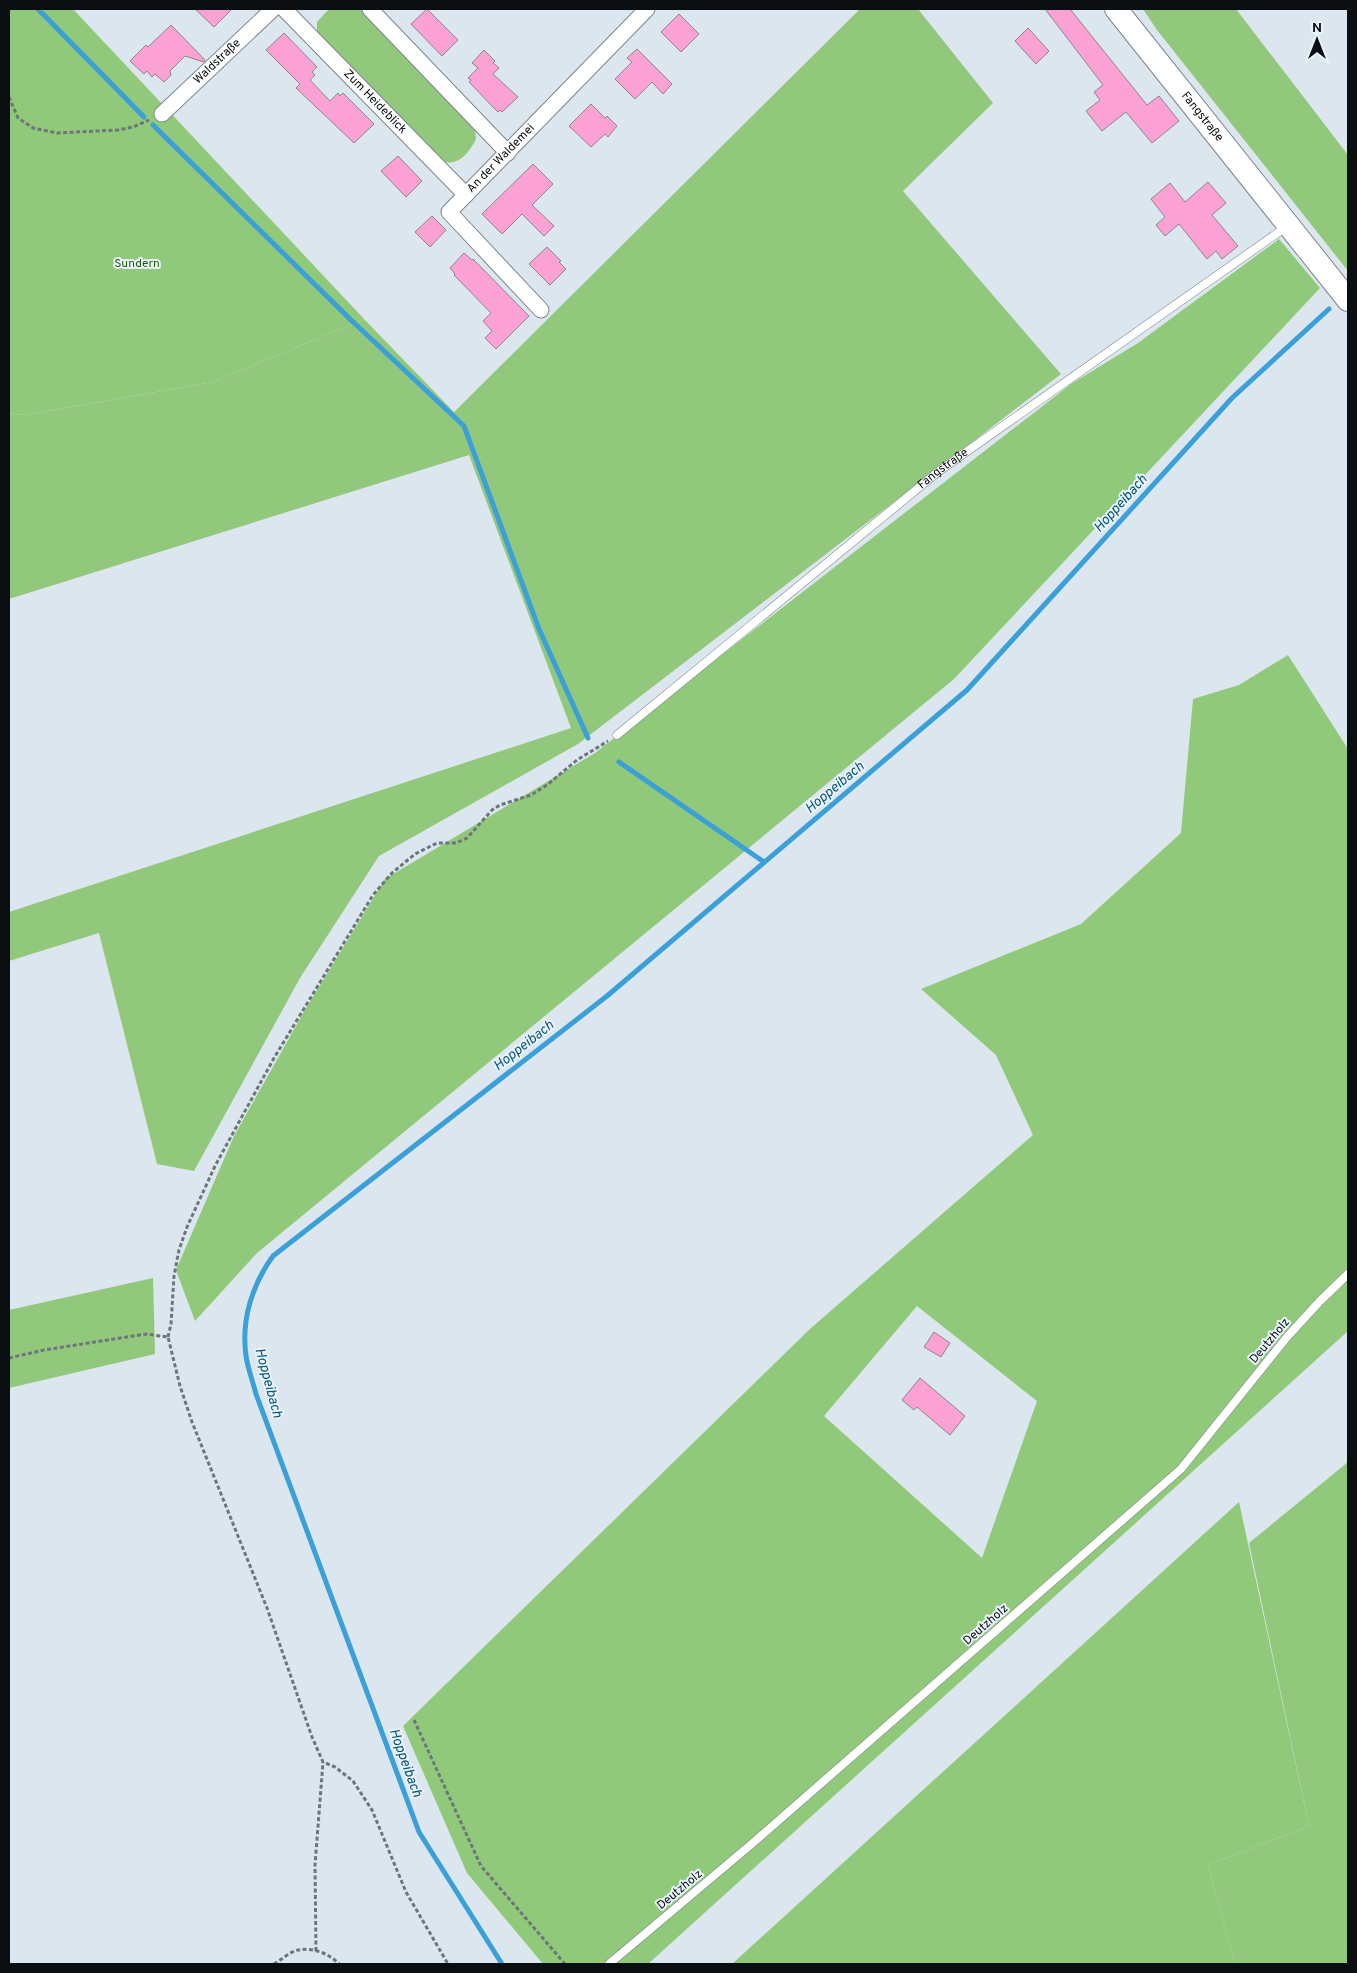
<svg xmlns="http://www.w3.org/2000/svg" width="1357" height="1973" viewBox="0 0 1357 1973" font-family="Overpass,sans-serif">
	<rect width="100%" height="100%" fill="#dce6ee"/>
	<!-- green -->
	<g fill="#92c87c">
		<path d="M 329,9 L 361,9 L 475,129 L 476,139 C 469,153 458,167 441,161 L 317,35 L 317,22 Z"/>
		<polygon points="860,9 918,9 993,103 903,191 1061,374 578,744 379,856 300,978 194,1171 157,1164 99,933 9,961 9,912 571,728 469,455 9,599 9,413 25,415 213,382 364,319 454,412"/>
		<polygon points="1143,9 1236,9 1348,155 1348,271 1157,30"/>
		<polygon points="153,1278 155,1354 9,1388 9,1310"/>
		<polygon points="1348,1462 1348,1964 1235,1964 1208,1865 1309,1826 1249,1543"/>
	</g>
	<!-- forest -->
	<g fill="#90c979" fill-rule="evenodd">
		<polygon points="9,9 73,9 364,319 213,382 25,415 9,413"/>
		<polygon points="1279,239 1320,288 954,679 257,1253 195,1321 176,1270 234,1136 305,1010 385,879 595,753 1071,384 1138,343"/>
		<path d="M 1288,655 L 1348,749 L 1348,1331 L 648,1964 L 543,1964 L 467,1873 L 403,1726 L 811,1328 L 1033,1135 L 996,1055 L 921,989 L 1081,924 L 1181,833 L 1193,699 L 1239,685 ZM 917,1306 L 1037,1401 L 982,1558 L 824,1416 Z"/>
		<polygon points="1239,1502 1309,1826 1208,1865 1235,1964 732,1964"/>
	</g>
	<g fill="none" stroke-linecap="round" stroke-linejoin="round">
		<!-- stream -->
		<g stroke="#3b9fd8" stroke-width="5">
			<polyline points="38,9 144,117"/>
			<polyline points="153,125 351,320 464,426 539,629 588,738"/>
			<polyline points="619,762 764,862"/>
			<path d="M 502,1964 L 419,1832 L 256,1394 C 253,1382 248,1369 246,1356 C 241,1320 252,1285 273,1256 L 607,996 L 967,690 L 1232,398 L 1329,309"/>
		</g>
	</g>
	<!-- building -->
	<g fill="#fca1d4" stroke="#8e8489">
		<polygon points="195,9 232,9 214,27"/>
		<polygon points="427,9 458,40 442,56 411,24"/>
		<polygon points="1045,9 1070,9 1147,105 1159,96 1179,121 1152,143 1126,112 1102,131 1086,111 1100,100 1094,92 1103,85"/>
		<polygon points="679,14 699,34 681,52 661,32"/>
		<polygon points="171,25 205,60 204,62 185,56 170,71 171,75 164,82 155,74 152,77 147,71 144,74 130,61 146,45 148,47"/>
		<polygon points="1028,28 1049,51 1036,64 1015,41"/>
		<polygon points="284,33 317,67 312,72 315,75 310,80 330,101 338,93 340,96 343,93 374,124 354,143 296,88 300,84 266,50"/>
		<polygon points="637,49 672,84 663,94 652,82 635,99 615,79 632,62 627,58"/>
		<polygon points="484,50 495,61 493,63 499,68 493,74 518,97 502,112 500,110 498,112 491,105 469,82 471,80 468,78 478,68 472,63"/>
		<polygon points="591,104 605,118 607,116 617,126 608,137 605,134 591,147 569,126"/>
		<polygon points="398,156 422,181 406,197 381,171"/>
		<polygon points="533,164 553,184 532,205 554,226 544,236 522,214 502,234 482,214"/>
		<polygon points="1208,182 1226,203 1212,215 1238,246 1222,259 1216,251 1207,259 1179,224 1165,236 1156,225 1165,217 1151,199 1170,183 1185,202"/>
		<polygon points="432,216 446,230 430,247 415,232"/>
		<polygon points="547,247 561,261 559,262 566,269 550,285 529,264"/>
		<polygon points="464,253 472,260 473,259 529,316 496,349 485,338 492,331 483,321 491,313 454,275 455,274 450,268"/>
		<polygon points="934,1332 950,1343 941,1357 924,1347"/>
		<polygon points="920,1378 965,1416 950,1435 917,1407 914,1410 902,1400"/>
	</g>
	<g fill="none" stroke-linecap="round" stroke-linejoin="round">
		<!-- service casing -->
		<g stroke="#7e878e" stroke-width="9">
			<g id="service">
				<path id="s1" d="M 617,735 L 939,471 L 1286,227"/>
				<polyline points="609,1964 754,1842 1181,1469 1287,1337 1320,1301 1348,1274"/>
			</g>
		</g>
		<!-- minor casing -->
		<g stroke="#7e878e" stroke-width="17">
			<g id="minor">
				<path id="s2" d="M 284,9 L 466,195"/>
				<polyline points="370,9 508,153"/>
				<path id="s3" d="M 162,114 L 273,9"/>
				<path id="s4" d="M 541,310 L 449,212 L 647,9"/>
			</g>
		</g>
		<!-- secondary casing -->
		<g stroke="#7e878e" stroke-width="24">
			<g id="secondary">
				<path id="s5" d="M 1116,9 L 1348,300"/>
			</g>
		</g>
		<!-- path -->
		<g stroke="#6e757a" stroke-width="3" stroke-dasharray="4 2.5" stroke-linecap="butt">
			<polyline points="9,97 18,118 33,128 57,133 118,130 133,127 149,120"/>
			<polyline points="168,1337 171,1324 174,1276 179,1250 187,1227 215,1166 274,1058 373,895 392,873 415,854 437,843 456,843 467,838 492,810 500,805 531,795 547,785 577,760 608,741"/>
			<polyline points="9,1358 44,1350 146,1334 168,1337 180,1386 192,1422 267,1608 312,1737 323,1762 335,1767 353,1781 372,1810 406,1892 448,1964"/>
			<polyline points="414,1720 481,1866 565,1964"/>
			<polyline points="316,1951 315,1865 323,1762"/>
			<path d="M 274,1964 C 281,1960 291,1951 298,1950 C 313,1947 330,1954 339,1964"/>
		</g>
		<!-- service -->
		<use href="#service" stroke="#fff" stroke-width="8"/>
		<!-- minor -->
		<use href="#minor" stroke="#fff" stroke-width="15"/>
		<!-- secondary -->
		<use href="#secondary" stroke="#fff" stroke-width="22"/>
	</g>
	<g text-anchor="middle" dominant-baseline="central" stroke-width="4" stroke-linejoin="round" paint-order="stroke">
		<!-- street labels -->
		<g font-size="12" fill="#0b0e10" stroke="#e9f3fb">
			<text stroke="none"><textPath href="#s3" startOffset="76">Waldstraße</textPath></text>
			<text stroke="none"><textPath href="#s2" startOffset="130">Zum Heideblick</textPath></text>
			<text stroke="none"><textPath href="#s5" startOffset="138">Fangstraße</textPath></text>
			<text stroke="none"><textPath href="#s4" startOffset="209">An der Waldemei</textPath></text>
			<text stroke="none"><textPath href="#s1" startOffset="421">Fangstraße</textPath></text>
			<text transform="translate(1270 1341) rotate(-50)">Deutzholz</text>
			<text transform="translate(986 1625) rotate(-41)">Deutzholz</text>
			<text transform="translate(680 1890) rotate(-40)">Deutzholz</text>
		</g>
		<!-- park labels -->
		<g font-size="12" fill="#275b05" stroke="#e9f3fb">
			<text x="137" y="264">Sundern</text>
		</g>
		<!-- water labels -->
		<g font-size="14" font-style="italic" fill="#03557a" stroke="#e9f3fb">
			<text transform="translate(1121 504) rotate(-48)">Hoppeibach</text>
			<text transform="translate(835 788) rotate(-40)">Hoppeibach</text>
			<text transform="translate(524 1046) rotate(-38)">Hoppeibach</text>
			<text transform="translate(268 1383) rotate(75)">Hoppeibach</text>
			<text transform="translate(405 1763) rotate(70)">Hoppeibach</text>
		</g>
	</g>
	<!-- border -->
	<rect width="1357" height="1973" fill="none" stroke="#0b0e10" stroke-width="20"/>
	<!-- north arrow -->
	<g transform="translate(1317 40)" stroke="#e9f3fb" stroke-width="4" paint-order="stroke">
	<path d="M0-4L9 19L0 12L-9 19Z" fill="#0b0e10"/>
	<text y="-8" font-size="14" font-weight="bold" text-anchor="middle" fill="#0b0e10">N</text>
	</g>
</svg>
